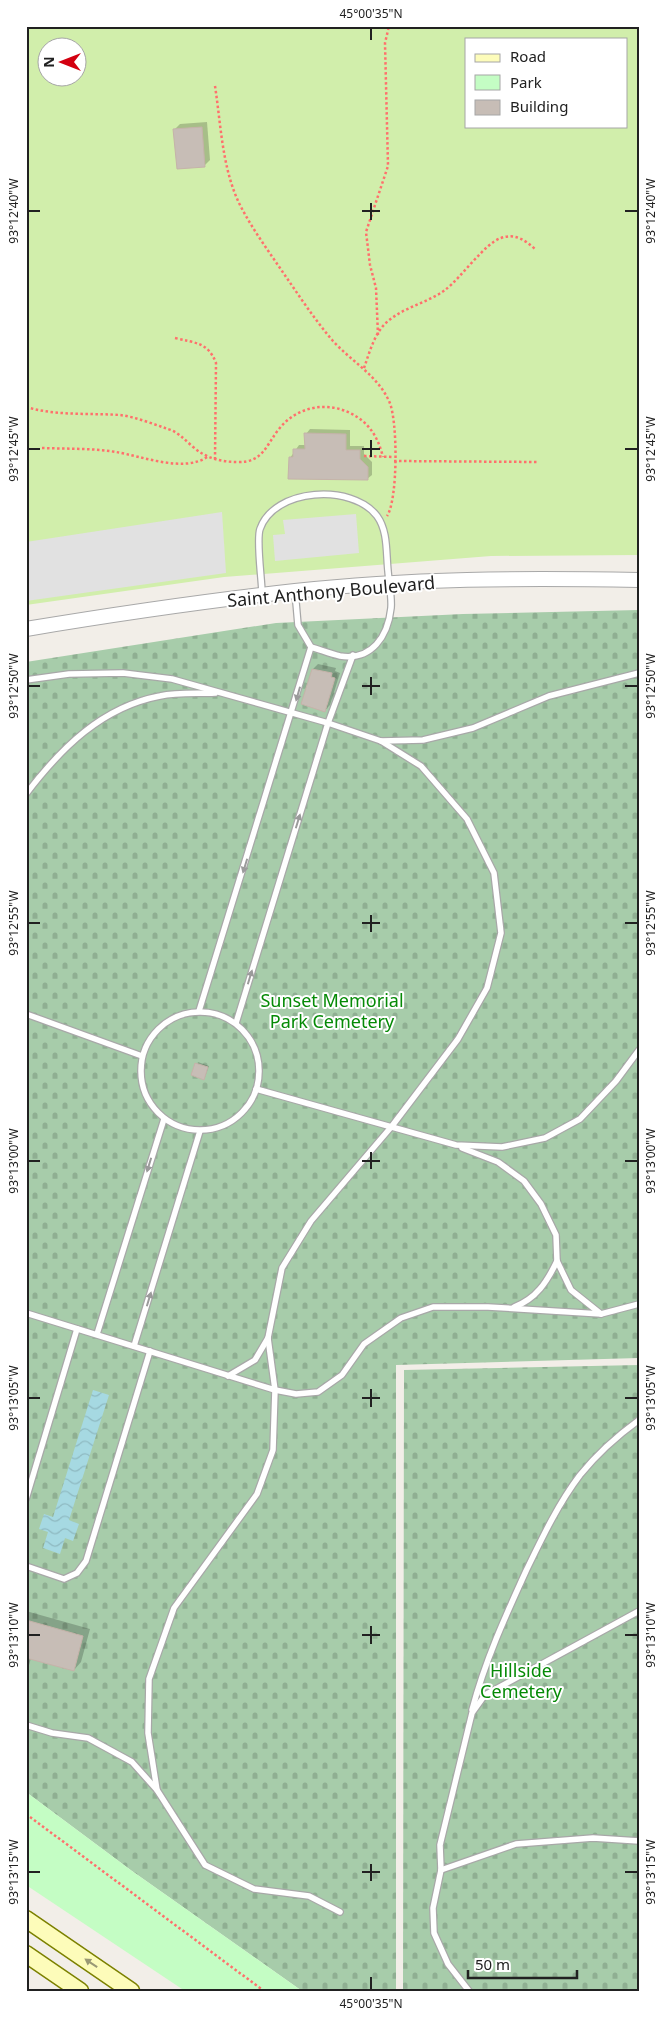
<svg xmlns="http://www.w3.org/2000/svg" width="665" height="2017" viewBox="0 0 665 2017" font-family="'Noto Sans',sans-serif">
	<defs>
		<pattern id="cemetery-stones" width="16" height="16" patternUnits="userSpaceOnUse" patternTransform="scale(1.25)"><rect width="16" height="16" fill="#a7ccaa"/><path d="M2 7V4a2 2 0 0 1 4 0v3zM10 15v-3a2 2 0 0 1 4 0v3z" fill="#8faf92"/></pattern>
		<pattern id="water-waves" width="16" height="10" patternUnits="userSpaceOnUse" patternTransform="scale(1.25)"><rect width="16" height="10" fill="#a6d9e2"/><path d="M0 5q4-4 8 0t8 0" fill="none" stroke="#8fbac2"/></pattern>
	</defs>
	<rect width="100%" height="100%" fill="#f2eee8"/>
	<!-- grass -->
	<path fill="#d1eeab" fill-rule="evenodd" d="M 26,26 L 639,26 L 639,555 L 491,556 L 224,577 L 26,605 ZM 466,39 L 626,39 L 626,126 L 466,126 ZM 48,48 L 78,48 L 78,78 L 48,78 Z"/>
	<!-- cemetery -->
	<g fill="url(#cemetery-stones)">
		<polygon points="639,610 639,1358 396,1365 396,1991 302,1991 132,1871 26,1792 26,662 276,623 463,614"/>
		<polygon points="639,1365 639,1991 403,1991 404,1370"/>
	</g>
	<!-- park -->
	<polygon fill="#c4fdc4" points="26,1792 132,1871 302,1991 185,1991 26,1885"/>
	<!-- parking -->
	<g fill="#e1e1e1">
		<polygon points="222,512 226,573 26,601 26,542"/>
		<polygon points="356,514 359,553 275,561 273,535 285,534 283,520"/>
	</g>
	<!-- water -->
	<polygon fill="url(#water-waves)" points="93,1390 109,1395 69,1520 79,1524 73,1541 65,1538 60,1554 43,1548 48,1532 39,1529 44,1514 53,1517"/>
	<!-- shadow -->
	<g fill="#0003">
		<polygon points="207,122 210,160 205,165 174,130 180,124"/>
		<polygon points="310,429 350,430 350,446 364,446 364,454 372,462 372,475 367,479 290,458 299,445 306,445 306,434"/>
		<polygon points="318,664 336,668 335,671 340,673 330,705 325,710 313,669"/>
		<polygon points="198,1062 209,1066 205,1077 193,1075"/>
		<polygon points="26,1611 90,1629 81,1662 74,1670 31,1658 26,1676"/>
	</g>
	<!-- building -->
	<g fill="#c7bdb6" stroke="#c5b3a9">
		<polygon points="202,127 205,167 177,169 173,129"/>
		<polygon points="304,433 346,434 346,450 360,450 360,459 368,467 368,480 288,479 289,457 293,457 293,449 305,449"/>
		<polygon points="312,669 332,673 331,677 335,678 325,712 301,704"/>
		<polygon points="195,1063 208,1067 204,1080 191,1075"/>
		<polygon points="26,1620 83,1636 74,1671 26,1658"/>
	</g>
	<g fill="none" stroke-linecap="round" stroke-linejoin="round">
		<!-- service casing -->
		<g stroke="#a8a8a8" stroke-width="8">
			<g id="service">
				<path d="M 262,594 C 262,580 256,540 260,529 C 274,488 352,483 377,516 C 388,531 386,552 388,571 C 389,583 392,597 391,608 C 388,636 372,661 340,656 C 331,654 321,650 311,647 L 298,625 L 295,591"/>
				<polyline points="26,680 69,674 123,673 172,679 328,723 381,741 421,766 467,819 494,873 501,933 487,988 458,1039 392,1126 311,1221 282,1268 268,1338 275,1390 273,1450 257,1494 174,1608 149,1679 148,1733 157,1790 205,1865 254,1889 309,1896 340,1912"/>
				<polyline points="381,741 423,740 473,728 549,696 639,673"/>
				<path d="M 26,794 C 61,748 102,707 160,696 C 178,692 197,694 215,693"/>
				<polyline points="199,1011 311,647"/>
				<circle cx="200" cy="1071" r="59"/>
				<polyline points="26,1014 142,1056"/>
				<polyline points="236,1023 328,723 353,655"/>
				<polyline points="256,1089 456,1145 502,1147 545,1138 580,1119 616,1081 639,1050"/>
				<polyline points="462,1148 498,1162 524,1181 541,1204 556,1235 557,1261 571,1290 601,1314"/>
				<path d="M 514,1307 C 536,1299 547,1282 557,1261"/>
				<polyline points="26,1313 275,1390 296,1394 318,1392 342,1375 364,1344 401,1318 433,1307 488,1307 601,1314 639,1304"/>
				<polyline points="97,1334 164,1119"/>
				<polyline points="134,1346 200,1131"/>
				<polyline points="228,1376 255,1360 268,1338"/>
				<polyline points="26,1499 77,1329"/>
				<polyline points="26,1566 64,1579 77,1573 86,1561 150,1351"/>
				<path d="M 472,1710 C 485,1661 505,1617 526,1571 C 542,1538 558,1504 580,1475 C 597,1454 617,1436 639,1420"/>
				<polyline points="26,1725 52,1733 88,1738 132,1762 157,1790"/>
				<polyline points="441,1870 516,1844 593,1838 639,1841"/>
				<polyline points="469,1991 448,1964 434,1933 433,1908 441,1870 440,1845 472,1713 485,1695 639,1611"/>
			</g>
		</g>
		<!-- tertiary casing -->
		<g stroke="#a8a8a8" stroke-width="16">
			<path id="tertiary" d="M 26,629 C 116,614 205,601 295,591 C 409,578 525,578 639,580"/>
		</g>
		<!-- secondary casing -->
		<g stroke="#7c8100" stroke-width="19">
			<g id="secondary">
				<polyline points="26,1919 131,1991"/>
				<polyline points="26,1954 80,1991"/>
			</g>
		</g>
		<!-- path -->
		<g stroke="#ff706c" stroke-width="2.5" stroke-dasharray="2.5 2.5" stroke-linecap="butt">
			<path d="M 215,86 C 221,125 222,167 239,203 C 251,227 267,249 282,271 C 298,294 314,319 333,341 C 352,362 377,375 389,401 C 398,419 398,500 387,516"/>
			<polyline points="378,335 376,288 370,265 366,232 388,166 385,43 389,26"/>
			<path d="M 175,338 C 195,343 208,342 216,363 L 215,459"/>
			<path d="M 364,368 C 369,354 373,338 383,326 C 399,308 426,304 445,290 C 461,278 485,243 501,238 C 515,233 525,240 535,249"/>
			<path d="M 26,407 C 57,416 89,413 120,415 C 136,417 153,424 168,429 C 178,432 184,439 192,446 C 205,458 221,462 237,462 C 263,463 266,445 279,429 C 296,407 326,401 350,413 C 369,422 378,437 383,457"/>
			<path d="M 42,448 C 67,449 92,448 116,452 C 141,456 184,473 207,457"/>
			<polyline points="364,456 394,457"/>
			<polyline points="394,461 537,462"/>
			<polyline points="26,1814 264,1991"/>
		</g>
		<!-- service -->
		<use href="#service" stroke="#fff" stroke-width="5.5"/>
		<!-- tertiary -->
		<use href="#tertiary" stroke="#fff" stroke-width="14"/>
		<!-- secondary -->
		<use href="#secondary" stroke="#fdfcba" stroke-width="16"/>
	</g>
	<!-- one-way arrows -->
	<defs><path id="oneway-solid" d="M-6-.8H1V-3.2L6.5 0L1 3.2V.8H-6Z" transform="scale(1.25)"/></defs>
	<g fill="#9b9b9b">
		<use href="#oneway-solid" transform="translate(298 694) rotate(106)"/>
		<use href="#oneway-solid" transform="translate(298 821) rotate(-73)"/>
		<use href="#oneway-solid" transform="translate(245 866) rotate(107)"/>
		<use href="#oneway-solid" transform="translate(250 977) rotate(-73)"/>
		<use href="#oneway-solid" transform="translate(149 1165) rotate(107)"/>
		<use href="#oneway-solid" transform="translate(149 1299) rotate(-73)"/>
	</g>
	<use fill="#9a9975" href="#oneway-solid" transform="translate(91 1963) rotate(-146)"/>
	<!-- ticks -->
	<path fill="none" stroke="#212121" stroke-width="2" d="M 371,28 L 371,40M 371,203 L 371,220M 28,211 L 40,211M 362,211 L 380,211M 625,211 L 638,211M 371,440 L 371,457M 28,449 L 40,449M 362,449 L 380,449M 625,449 L 638,449M 371,677 L 371,695M 28,686 L 40,686M 362,686 L 380,686M 625,686 L 638,686M 371,915 L 371,932M 28,923 L 40,923M 362,923 L 380,923M 625,923 L 638,923M 371,1152 L 371,1169M 28,1161 L 40,1161M 362,1161 L 380,1161M 625,1161 L 638,1161M 371,1389 L 371,1407M 28,1398 L 40,1398M 362,1398 L 380,1398M 625,1398 L 638,1398M 371,1626 L 371,1644M 28,1635 L 40,1635M 362,1635 L 380,1635M 625,1635 L 638,1635M 371,1864 L 371,1881M 28,1872 L 40,1872M 362,1872 L 380,1872M 625,1872 L 638,1872M 371,1977 L 371,1990"/>
	<g text-anchor="middle" dominant-baseline="central" stroke-width="4" stroke-linejoin="round" paint-order="stroke">
		<!-- street labels -->
		<g font-size="18" fill="#212121" stroke="#fff">
			<text transform="translate(331 591) rotate(-5)">Saint Anthony Boulevard</text>
		</g>
		<!-- park labels -->
		<g font-size="18" fill="#058a06" stroke="#fff">
			<text x="332" y="1000">Sunset Memorial<tspan x="332" dy="21">Park Cemetery</tspan></text>
			<text x="521" y="1670">Hillside<tspan x="521" dy="21">Cemetery</tspan></text>
		</g>
	</g>
	<!-- border -->
	<rect width="665" height="2017" fill="none" stroke="#ffffff" stroke-width="55"/>
	<!-- legend -->
	<rect x="465" y="38" width="162" height="90" fill="#ffffff" stroke="#a6a6a6"/>
	<rect x="475" y="54" width="25" height="8" fill="#fdfcba" stroke="#a6a6a6"/>
	<text x="510" y="62" font-size="15" fill="#212121">Road</text>
	<rect x="475" y="75" width="25" height="15" fill="#c4fdc4" stroke="#a6a6a6"/>
	<text x="510" y="88" font-size="15" fill="#212121">Park</text>
	<rect x="475" y="100" width="25" height="15" fill="#c7bdb6" stroke="#a6a6a6"/>
	<text x="510" y="112" font-size="15" fill="#212121">Building</text>
	<!-- north arrow -->
	<g transform="translate(62 62) rotate(270)"><circle r="24" fill="#ffffff" stroke="#a6a6a6"/>
	<path d="M0-4L9 19L0 12L-9 19Z" fill="#d30010"/>
	<text y="-8" font-size="14" font-weight="bold" text-anchor="middle" fill="#212121">N</text>
	</g>
	<!-- scale -->
	<path d="M468 1970v8h109v-8" fill="none" stroke="#212121" stroke-width="2.5"/>
	<text x="475" y="1970" font-size="15" fill="#212121" stroke="#ffffff" stroke-width="4" paint-order="stroke">50 m</text>
	<rect x="28" y="28" width="610" height="1962" fill="none" stroke="#212121" stroke-width="2"/>
	<g font-size="12" text-anchor="middle" fill="#212121">
		<text x="371" y="18">45°00'35"N</text>
		<text transform="translate(651 211) rotate(-90)" y="4">93°12'40"W</text>
		<text transform="translate(14 211) rotate(-90)" y="4">93°12'40"W</text>
		<text transform="translate(651 449) rotate(-90)" y="4">93°12'45"W</text>
		<text transform="translate(14 449) rotate(-90)" y="4">93°12'45"W</text>
		<text transform="translate(651 686) rotate(-90)" y="4">93°12'50"W</text>
		<text transform="translate(14 686) rotate(-90)" y="4">93°12'50"W</text>
		<text transform="translate(651 923) rotate(-90)" y="4">93°12'55"W</text>
		<text transform="translate(14 923) rotate(-90)" y="4">93°12'55"W</text>
		<text transform="translate(651 1161) rotate(-90)" y="4">93°13'00"W</text>
		<text transform="translate(14 1161) rotate(-90)" y="4">93°13'00"W</text>
		<text transform="translate(651 1398) rotate(-90)" y="4">93°13'05"W</text>
		<text transform="translate(14 1398) rotate(-90)" y="4">93°13'05"W</text>
		<text transform="translate(651 1635) rotate(-90)" y="4">93°13'10"W</text>
		<text transform="translate(14 1635) rotate(-90)" y="4">93°13'10"W</text>
		<text transform="translate(651 1872) rotate(-90)" y="4">93°13'15"W</text>
		<text transform="translate(14 1872) rotate(-90)" y="4">93°13'15"W</text>
		<text x="371" y="2008">45°00'35"N</text>
	</g>
</svg>
